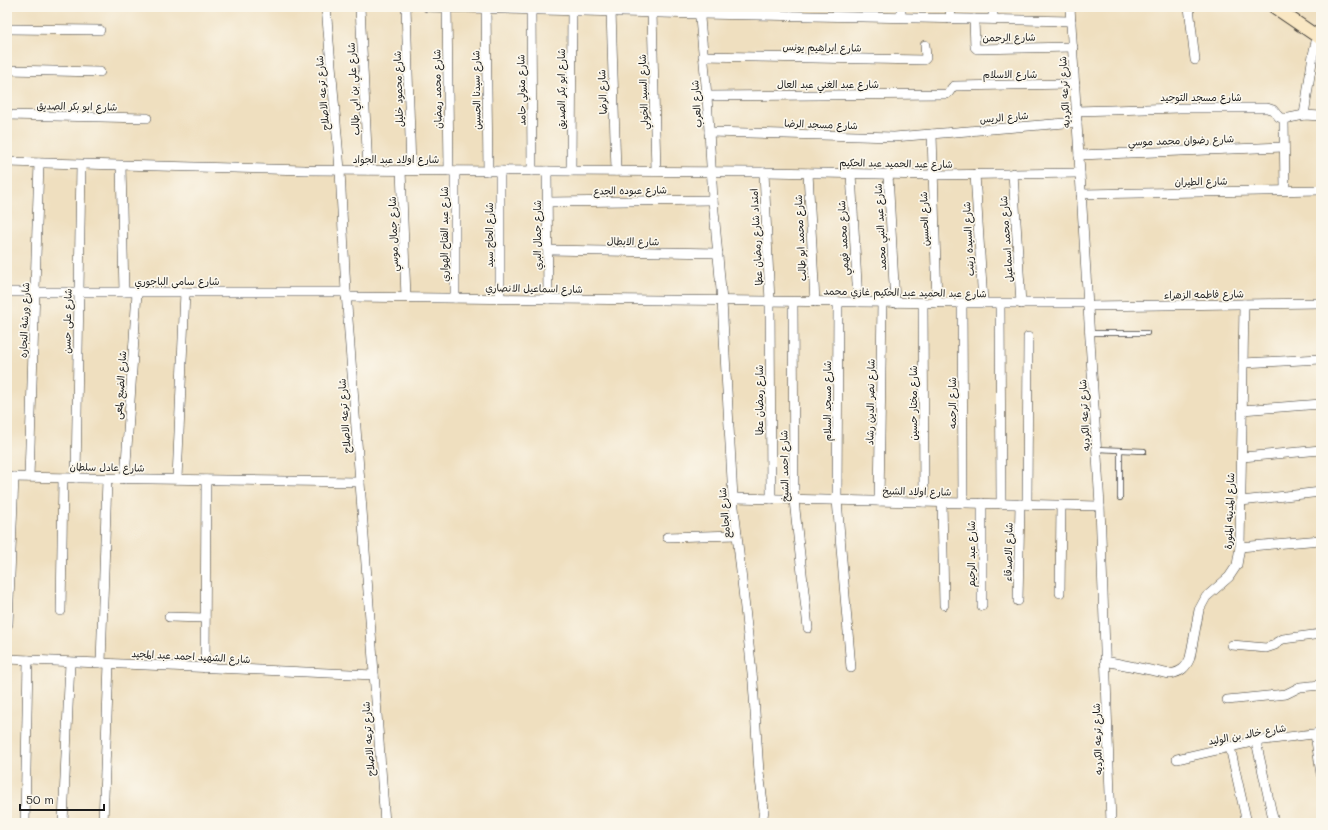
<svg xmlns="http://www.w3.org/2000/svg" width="1328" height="830" viewBox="0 0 1328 830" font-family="Mali,'Playpen Sans Arabic',sans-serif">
	<rect width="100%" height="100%" fill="#fbf7ec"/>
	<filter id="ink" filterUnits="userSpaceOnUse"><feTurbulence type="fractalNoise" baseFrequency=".025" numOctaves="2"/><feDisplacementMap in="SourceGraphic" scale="8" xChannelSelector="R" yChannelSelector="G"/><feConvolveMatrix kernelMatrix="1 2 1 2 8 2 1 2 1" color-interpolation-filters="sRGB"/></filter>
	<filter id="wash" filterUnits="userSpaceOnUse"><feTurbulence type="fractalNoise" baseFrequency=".012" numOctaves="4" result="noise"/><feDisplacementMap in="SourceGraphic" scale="16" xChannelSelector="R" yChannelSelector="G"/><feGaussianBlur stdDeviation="0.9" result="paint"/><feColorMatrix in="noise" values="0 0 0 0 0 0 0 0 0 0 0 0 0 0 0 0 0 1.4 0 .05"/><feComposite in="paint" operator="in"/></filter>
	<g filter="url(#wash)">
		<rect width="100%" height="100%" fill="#efdfbf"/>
	</g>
	<g filter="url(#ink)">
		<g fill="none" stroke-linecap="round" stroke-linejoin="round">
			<!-- lane casing -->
			<g stroke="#3c3934" stroke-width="6">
				<g id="lane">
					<polyline points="1090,333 1147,333"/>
					<polyline points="1097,449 1144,451"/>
					<polyline points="1120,498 1120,450"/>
				</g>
			</g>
			<!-- street casing -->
			<g stroke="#3c3934" stroke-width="10">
				<g id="street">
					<polyline points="326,7 340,170 346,292 385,823"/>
					<polyline points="360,7 368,170"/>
					<polyline points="406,7 411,170"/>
					<polyline points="427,7 700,14 1071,21"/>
					<polyline points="447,7 449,171"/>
					<polyline points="531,7 532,171"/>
					<polyline points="699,7 707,96 713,200 722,301 733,498 753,682 759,772 764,810 762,823"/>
					<polyline points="901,7 901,17"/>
					<polyline points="1070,7 1100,506 1111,823"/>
					<polyline points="1189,7 1195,60"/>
					<polyline points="486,8 488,171"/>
					<polyline points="611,11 616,171"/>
					<polyline points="652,12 656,171"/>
					<polyline points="950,19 951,7"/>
					<polyline points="974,19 975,47 977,49 1073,47"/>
					<polyline points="993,19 993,7"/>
					<polyline points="7,29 100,30"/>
					<polyline points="703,56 924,60 926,58 925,45"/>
					<polyline points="7,70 100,72"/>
					<path d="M 707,96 L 946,94 C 951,93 950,87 955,86 L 1075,84"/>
					<polyline points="1076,111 1180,108 1267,108 1273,110 1279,117 1284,119 1304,115 1321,116"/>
					<polyline points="7,115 147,118"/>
					<polyline points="1304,115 1313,55 1317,37"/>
					<polyline points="1284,119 1285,190"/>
					<polyline points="709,132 894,137 1077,122"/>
					<polyline points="932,134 937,303"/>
					<polyline points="1079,155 1284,147"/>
					<polyline points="7,162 305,170 764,172 933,175 1080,173"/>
					<polyline points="121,166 124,292"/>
					<polyline points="401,170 406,297"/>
					<polyline points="500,171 500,298"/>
					<polyline points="547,171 548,299"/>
					<polyline points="571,171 572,7"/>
					<polyline points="764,172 770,302 771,499"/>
					<polyline points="808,173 815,302"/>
					<polyline points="851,173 858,302"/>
					<polyline points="1013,173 1021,304"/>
					<polyline points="888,174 895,303"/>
					<polyline points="975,174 983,303"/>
					<polyline points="1081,194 1321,190"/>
					<polyline points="548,202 713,200"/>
					<polyline points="548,250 718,253"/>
					<polyline points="7,292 346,292"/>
					<polyline points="346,297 962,303 1088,303"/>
					<polyline points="455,298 455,171"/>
					<polyline points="793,302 794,500 808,628"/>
					<polyline points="838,302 837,500 851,668"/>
					<polyline points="923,303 924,502"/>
					<polyline points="962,303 963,503"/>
					<polyline points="1000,304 1001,504"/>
					<polyline points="1088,306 1321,303"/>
					<polyline points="1243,363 1321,359"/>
					<polyline points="1242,410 1321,404"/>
					<polyline points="1242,457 1321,450"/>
					<polyline points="7,477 360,482"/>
					<polyline points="29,477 39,163"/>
					<polyline points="76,478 81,165"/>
					<polyline points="125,479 137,292"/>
					<polyline points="177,479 185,292"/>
					<polyline points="733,498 1100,506"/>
					<polyline points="879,501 882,303"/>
					<polyline points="1241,501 1321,492"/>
					<polyline points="942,502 944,605"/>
					<polyline points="982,503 982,606"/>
					<polyline points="1027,504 1028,337"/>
					<polyline points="667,537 737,535"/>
					<polyline points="1240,547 1321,540"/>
					<polyline points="1060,593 1061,505"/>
					<polyline points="1018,601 1020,504"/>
					<polyline points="61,611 63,478"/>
					<polyline points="169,617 205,618"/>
					<polyline points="8,624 14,477"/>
					<polyline points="1232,645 1266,648 1275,645 1277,642 1283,639 1321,634"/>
					<polyline points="7,659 374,675"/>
					<path d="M 1105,661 L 1170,674 C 1181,672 1186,668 1190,658 L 1199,610 L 1206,597 L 1229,577 L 1237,565 L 1240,547 L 1244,304"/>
					<polyline points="101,663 107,479"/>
					<polyline points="205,668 206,480"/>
					<polyline points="1227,700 1286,694 1300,687 1321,685"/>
					<polyline points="1315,734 1321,774"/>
					<polyline points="1256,741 1274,823"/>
					<polyline points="1230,747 1247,823"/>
					<polyline points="1177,759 1256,741 1321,733"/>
					<polyline points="25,823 28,660"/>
					<polyline points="63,823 70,662"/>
					<polyline points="103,823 109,664"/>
				</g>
			</g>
			<!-- secondary casing -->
			<g stroke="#3c3934" stroke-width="14">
				<polyline id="secondary" points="1274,7 1321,39"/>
			</g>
			<!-- lane -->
			<use href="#lane" stroke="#fff" stroke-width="4.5"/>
			<!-- street -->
			<use href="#street" stroke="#fff" stroke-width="9"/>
			<!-- secondary -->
			<use href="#secondary" stroke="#f9e7c3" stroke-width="12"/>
		</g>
	</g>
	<g text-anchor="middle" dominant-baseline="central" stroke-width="3.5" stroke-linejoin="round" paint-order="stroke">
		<!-- street labels -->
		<g font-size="10" fill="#1c1c1c" stroke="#fbf7ec">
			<text transform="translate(1009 37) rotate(-1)">شارع الرحمن</text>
			<text transform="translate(822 47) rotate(1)">شارع ابراهيم يونس</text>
			<text x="1010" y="74">شارع الاسلام</text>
			<text x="828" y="84">شارع عبد الغني عبد العال</text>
			<text transform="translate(353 89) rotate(-93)">شارع علي بن ابي طالب</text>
			<text transform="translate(398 89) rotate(-92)">شارع محمود خليل</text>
			<text transform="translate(437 89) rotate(-91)">شارع محمد رمضان</text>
			<text transform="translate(561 89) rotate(-90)">شارع ابو بكر الصديق</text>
			<text transform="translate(476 90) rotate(-91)">شارع سيدنا الحسين</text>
			<text transform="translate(521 90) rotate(-91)">شارع متولي حامد</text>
			<text transform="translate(602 92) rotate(-92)">شارع الرضا</text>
			<text transform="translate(643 92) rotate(-92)">شارع السيد الخولي</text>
			<text transform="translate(1064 92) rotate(-93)">شارع ترعه الكرديه</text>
			<text transform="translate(322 93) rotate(-95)">شارع ترعه الاصلاح</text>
			<text x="1201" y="97">شارع مسجد التوحيد</text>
			<text transform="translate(696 104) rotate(-94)">شارع العرب</text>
			<text transform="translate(77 106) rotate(1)">شارع ابو بكر الصديق</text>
			<text transform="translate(1004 117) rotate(-5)">شارع الريس</text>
			<text transform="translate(821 124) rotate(2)">شارع مسجد الرضا</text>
			<text transform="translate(1181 140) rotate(-2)">شارع رضوان محمد موسي</text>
			<text x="396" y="159">شارع اولاد عبد الجواد</text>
			<text transform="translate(896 163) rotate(1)">شارع عبد الحميد عبد الحكيم</text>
			<text transform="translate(1201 181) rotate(-1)">شارع الطيران</text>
			<text transform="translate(630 190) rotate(-1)">شارع عبوده الجدع</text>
			<text transform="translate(924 219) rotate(-92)">شارع الحسين</text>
			<text transform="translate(880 227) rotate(-93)">شارع عبد النبي محمد</text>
			<text transform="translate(393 234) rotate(-92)">شارع جمال موسي</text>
			<text transform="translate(444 234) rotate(-90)">شارع عبد الفتاح الهواري</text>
			<text transform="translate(489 235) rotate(-90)">شارع الحاج سيد</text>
			<text transform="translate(537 235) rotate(-90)">شارع جمال البري</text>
			<text transform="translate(756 237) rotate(-93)">امتداد شارع رمضان عطا</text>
			<text transform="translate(800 238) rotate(-93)">شارع محمد ابو طالب</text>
			<text transform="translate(843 238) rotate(-93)">شارع محمد فهمي</text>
			<text transform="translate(968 239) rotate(-93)">شارع السيده زينب</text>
			<text transform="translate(1006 239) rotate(-94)">شارع محمد اسماعيل</text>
			<text transform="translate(633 241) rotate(1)">شارع الابطال</text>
			<text x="177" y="281">شارع سامى الباجوري</text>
			<text transform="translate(534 288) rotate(1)">شارع اسماعيل الانصاري</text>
			<text transform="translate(905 292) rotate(1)">شارع عبد الحميد عبد الحكيم غازي محمد</text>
			<text transform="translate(1204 294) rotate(-1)">شارع فاطمه الزهراء</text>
			<text transform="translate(24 320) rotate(-88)">شارع ورشة النجاره</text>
			<text transform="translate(67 321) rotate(-89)">شارع على حسن</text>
			<text transform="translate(120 385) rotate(-86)">شارع الضبع لمعى</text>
			<text transform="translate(759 400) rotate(-90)">شارع رمضان عطا</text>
			<text transform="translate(827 401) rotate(-90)">شارع مسجد السلام</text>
			<text transform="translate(870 402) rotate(-89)">شارع نصر الدين رشاد</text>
			<text transform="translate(913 403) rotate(-90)">شارع مختار حسين</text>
			<text transform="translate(952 403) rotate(-90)">شارع الرحمه</text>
			<text transform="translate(1084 415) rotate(-93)">شارع ترعه الكرديه</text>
			<text transform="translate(344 416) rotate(-94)">شارع ترعه الاصلاح</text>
			<text transform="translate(784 466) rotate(-91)">شارع احمد الشيخ</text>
			<text transform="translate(107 467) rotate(1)">شارع عادل سلطان</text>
			<text transform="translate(917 491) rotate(1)">شارع اولاد الشيخ</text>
			<text transform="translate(1229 511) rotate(-88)">شارع المدينه المنورة</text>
			<text transform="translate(724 513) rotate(-95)">شارع الجامع</text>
			<text transform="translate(1008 552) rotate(-89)">شارع الاصدقاء</text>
			<text transform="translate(971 554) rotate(-90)">شارع عبد الرحيم</text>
			<text transform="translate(191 656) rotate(3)">شارع الشهيد احمد عبد المجيد</text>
			<text transform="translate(1247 734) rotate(-10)">شارع خالد بن الوليد</text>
			<text transform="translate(368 739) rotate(-94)">شارع ترعه الاصلاح</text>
			<text transform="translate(1097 739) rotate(-92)">شارع ترعه الكرديه</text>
		</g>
	</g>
	<!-- margin -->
	<rect width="1328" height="830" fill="none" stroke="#fbf7ec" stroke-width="24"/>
	<!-- scale -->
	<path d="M20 804v6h84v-6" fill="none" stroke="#1c1c1c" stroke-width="2"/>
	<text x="26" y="804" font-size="12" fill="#1c1c1c" stroke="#fbf7ec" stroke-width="3" paint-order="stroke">50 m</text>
</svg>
